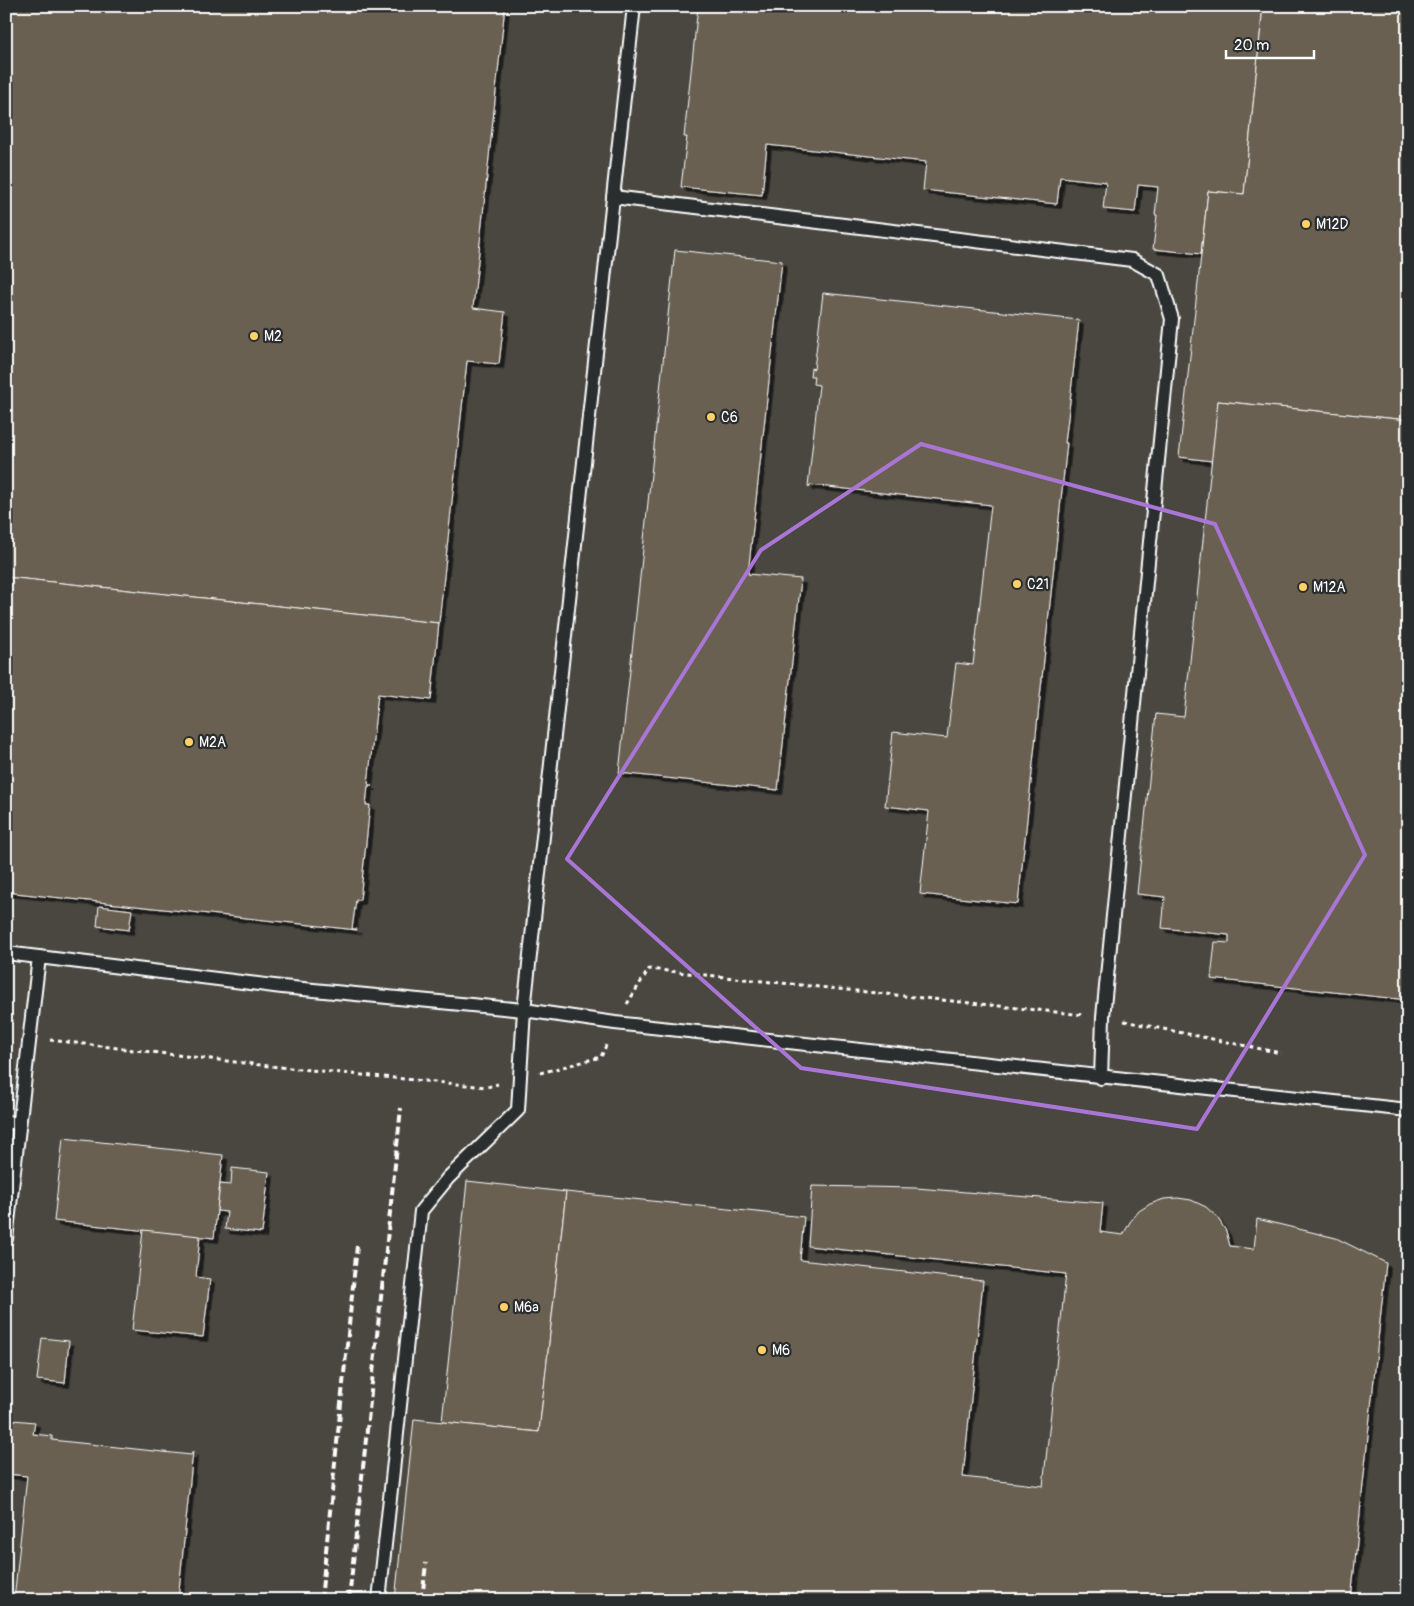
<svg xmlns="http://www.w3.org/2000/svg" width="1414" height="1606" viewBox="0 0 1414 1606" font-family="Pangolin,sans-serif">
	<defs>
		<filter id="shadow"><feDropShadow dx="4.5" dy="4.5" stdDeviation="0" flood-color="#0009"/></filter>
	</defs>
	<rect width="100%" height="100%" fill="#3d3c38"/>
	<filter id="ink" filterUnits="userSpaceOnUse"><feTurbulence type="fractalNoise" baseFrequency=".02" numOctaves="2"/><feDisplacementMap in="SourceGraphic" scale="10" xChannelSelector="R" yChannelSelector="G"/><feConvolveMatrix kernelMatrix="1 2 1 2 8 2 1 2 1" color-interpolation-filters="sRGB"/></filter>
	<g filter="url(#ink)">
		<!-- built -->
		<rect fill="#4a4740" x="6" y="6" width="1402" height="1594"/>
		<!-- building -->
		<g fill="#696051" stroke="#fff" filter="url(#shadow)">
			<polygon points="6,6 505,6 473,308 505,312 499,364 467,361 439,623 6,577"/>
			<polygon points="698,6 1263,6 1244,194 1208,191 1201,254 1153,249 1157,215 1155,215 1158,187 1138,185 1135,212 1103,209 1106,182 1060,177 1057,204 923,190 926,162 767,145 762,195 681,187 687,137 684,137"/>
			<polygon points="1263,6 1408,6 1408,420 1218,401 1212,461 1179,457 1208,191 1244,194"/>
			<polygon points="675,250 782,261 748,574 801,579 778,790 619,773"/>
			<polygon points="823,293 1079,320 1070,401 1065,443 1067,443 1018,904 920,894 929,811 885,806 893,732 947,738 956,663 973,665 991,505 810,485 809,487 808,486 819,385 813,384 814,376 810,376 811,368 814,369"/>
			<polygon points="1218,401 1408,420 1408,1000 1211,979 1215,942 1229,943 1229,935 1162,928 1165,897 1137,894 1156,714 1184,717"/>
			<polygon points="6,577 439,623 431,700 378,694 368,784 372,786 368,786 366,805 370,805 360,900 356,900 352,929 357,929 357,930 6,892"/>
			<polygon points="99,906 132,910 129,930 97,926"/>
			<polygon points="63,1138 223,1155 214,1238 54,1221"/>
			<polygon points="232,1168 269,1172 262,1233 225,1229 227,1212 217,1211 220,1184 231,1185"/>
			<polygon points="467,1181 566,1192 539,1432 442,1422"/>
			<polygon points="812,1186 916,1188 1103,1203 1100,1232 1123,1235 1130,1222 1139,1211 1150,1204 1164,1199 1178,1198 1191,1200 1206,1207 1217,1217 1226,1231 1230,1246 1254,1249 1257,1219 1336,1238 1386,1263 1351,1600 395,1600 414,1419 539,1432 566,1192 804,1217 800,1260 983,1281 963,1477 1043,1486 1066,1274 808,1246"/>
			<polygon points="143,1230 200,1236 196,1277 210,1279 203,1337 132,1330"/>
			<polygon points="42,1338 69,1341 65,1383 37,1380"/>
			<polygon points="13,1420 35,1422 33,1434 52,1436 52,1440 191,1455 193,1451 178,1600 14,1600 27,1476 7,1474"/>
		</g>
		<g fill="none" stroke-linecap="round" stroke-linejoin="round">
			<!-- lane casing -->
			<g stroke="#fff" stroke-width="16">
				<g id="lane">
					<polyline points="613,197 1132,260 1159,275 1172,319 1103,1017 1101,1078"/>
					<polyline points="6,953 282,987 524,1010 615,1023 1408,1110"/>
					<polyline points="6,1122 19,1123"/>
					<polyline points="6,1239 39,957"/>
					<polyline points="379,1600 421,1211 448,1178 518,1110 524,1010 634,6"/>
				</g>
			</g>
			<!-- path -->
			<g stroke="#fff" stroke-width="3" stroke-dasharray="4 4" stroke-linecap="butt">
				<polyline points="627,1004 649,969 1084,1015"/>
				<polyline points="1124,1021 1281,1053"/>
				<polyline points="50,1040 269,1066 487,1087 498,1084"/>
				<polyline points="540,1073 601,1057 607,1043"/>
			</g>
			<!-- lane -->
			<use href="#lane" stroke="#2a2d2e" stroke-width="12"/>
			<!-- rail -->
			<g stroke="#fff" stroke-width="4" stroke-dasharray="8 4" stroke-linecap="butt">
				<polyline points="321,1600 357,1246"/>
				<polyline points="349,1600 401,1108"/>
				<polyline points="422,1600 426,1563"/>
			</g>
		</g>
	</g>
	<!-- marked area -->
	<path fill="none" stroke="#a976d5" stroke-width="4" stroke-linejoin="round" d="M 921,444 L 1215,524 L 1365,855 L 1197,1129 L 801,1068 L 567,859 L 761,550 Z"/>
	<!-- markers -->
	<g fill="#ffd166" stroke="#2a2d2e" stroke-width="2">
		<circle cx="1306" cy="224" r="5"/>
		<circle cx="254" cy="336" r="5"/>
		<circle cx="711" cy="417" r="5"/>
		<circle cx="1017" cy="584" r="5"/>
		<circle cx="1303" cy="587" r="5"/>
		<circle cx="189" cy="742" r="5"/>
		<circle cx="504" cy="1307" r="5"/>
		<circle cx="762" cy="1350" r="5"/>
	</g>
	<g text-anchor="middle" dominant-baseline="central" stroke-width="4.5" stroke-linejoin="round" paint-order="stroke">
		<!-- poi labels -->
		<g font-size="14" fill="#fff" stroke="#2a2d2e" text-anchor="start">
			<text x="1316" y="224">M12D</text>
			<text x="264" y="336">M2</text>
			<text x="721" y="417">C6</text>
			<text x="1027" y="584">C21</text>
			<text x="1313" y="587">M12A</text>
			<text x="199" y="742">M2A</text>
			<text x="514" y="1307">M6a</text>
			<text x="772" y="1350">M6</text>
		</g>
	</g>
	<!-- margin -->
	<rect width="1414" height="1606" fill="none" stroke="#2a2d2e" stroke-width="25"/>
	<rect x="12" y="12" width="1389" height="1581" fill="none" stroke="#fff" stroke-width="2" filter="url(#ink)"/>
	<!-- scale -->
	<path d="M1226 50v8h88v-8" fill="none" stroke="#ffffff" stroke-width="2.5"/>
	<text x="1234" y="50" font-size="15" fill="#ffffff" stroke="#2a2d2e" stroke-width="4" paint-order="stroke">20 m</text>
</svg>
